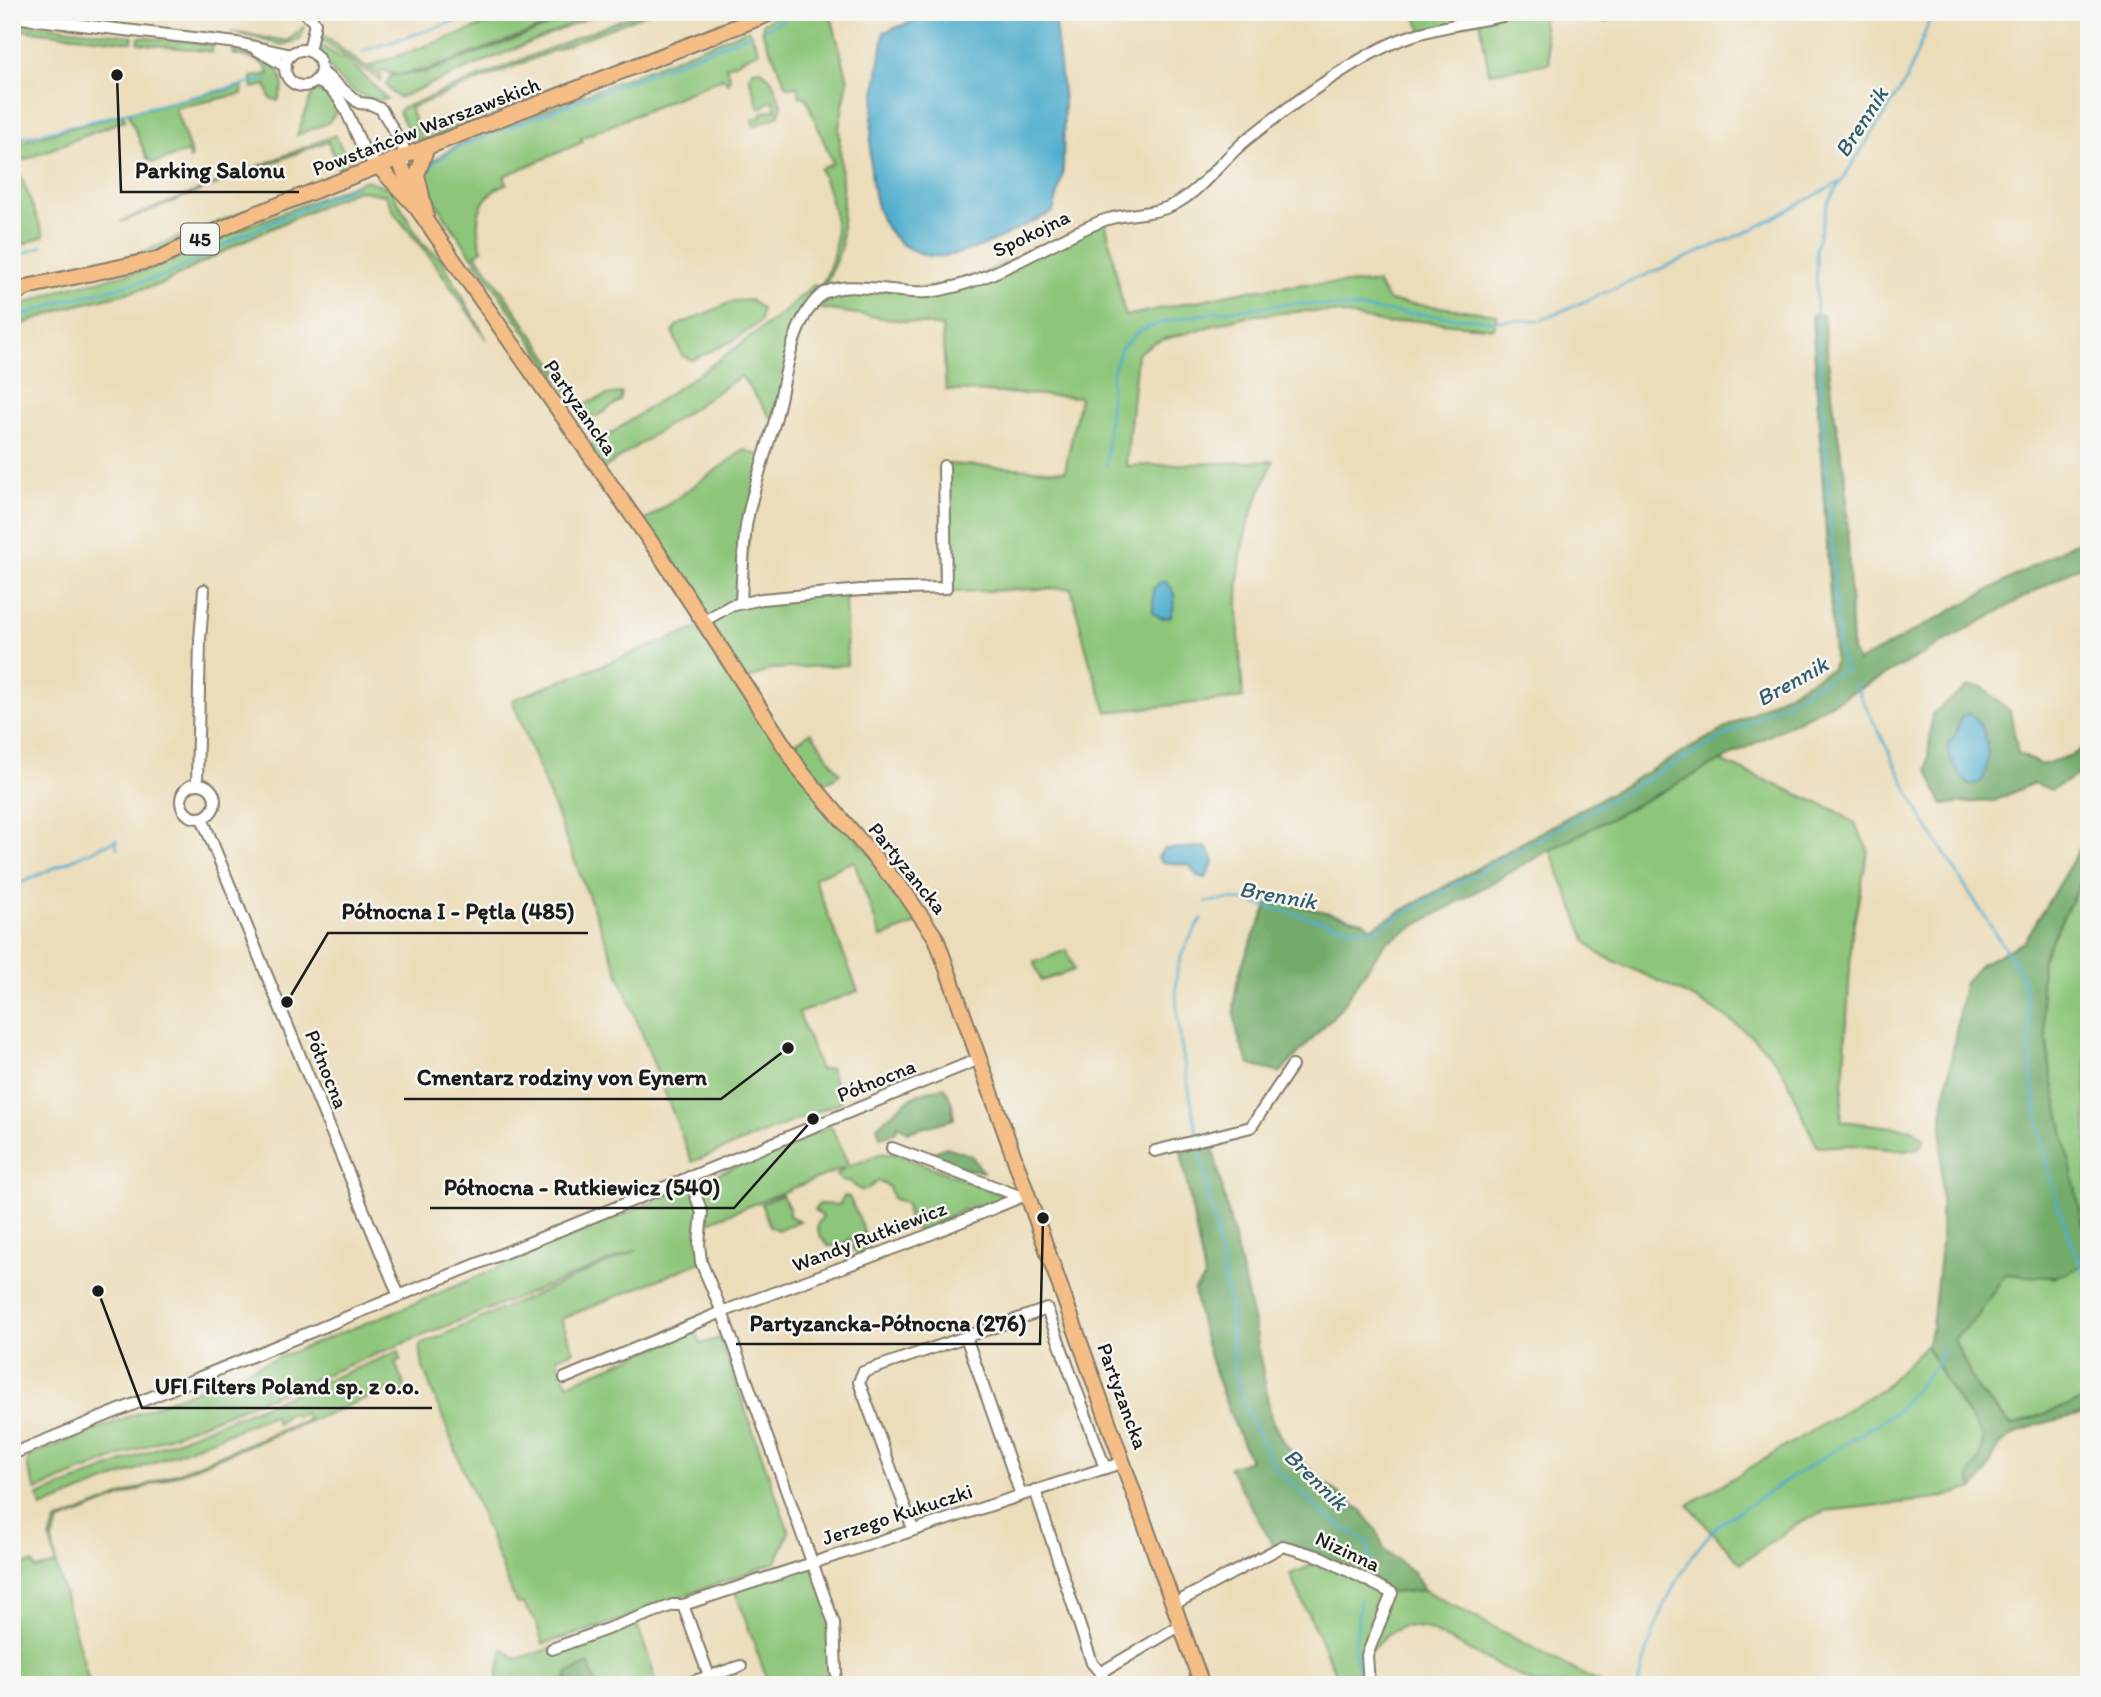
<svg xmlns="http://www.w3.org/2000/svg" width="2101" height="1697" viewBox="0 0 2101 1697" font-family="Itim,sans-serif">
	<rect width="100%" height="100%" fill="#f6f6f2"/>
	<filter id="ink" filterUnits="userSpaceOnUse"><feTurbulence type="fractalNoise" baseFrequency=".0143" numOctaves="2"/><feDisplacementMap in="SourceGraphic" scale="14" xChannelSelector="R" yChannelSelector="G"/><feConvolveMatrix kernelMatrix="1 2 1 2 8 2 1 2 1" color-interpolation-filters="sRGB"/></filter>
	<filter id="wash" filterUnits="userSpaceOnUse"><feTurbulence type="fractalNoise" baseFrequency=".00686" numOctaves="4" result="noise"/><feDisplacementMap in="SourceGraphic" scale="28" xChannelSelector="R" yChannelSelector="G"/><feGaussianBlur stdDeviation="1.57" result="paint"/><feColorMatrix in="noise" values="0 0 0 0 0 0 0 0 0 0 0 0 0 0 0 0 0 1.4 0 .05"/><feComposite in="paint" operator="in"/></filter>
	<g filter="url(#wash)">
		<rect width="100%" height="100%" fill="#ecddba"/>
		<!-- green -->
		<g fill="#8dc67a" stroke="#54714b" stroke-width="2">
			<polygon points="521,12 583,12 430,69 396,75 369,66"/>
			<polygon points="586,12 602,12 398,98 386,86 390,76 428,72"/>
			<polygon points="640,12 648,13 410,108 422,139 749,12 424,142 419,142 407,128 399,112 402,108"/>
			<path d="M 785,12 L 830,12 L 848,80 L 839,128 L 843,201 L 841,248 L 826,284 L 822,288 L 875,290 L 955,286 L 1105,219 L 1125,316 L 1244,291 L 1305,284 L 1377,283 L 1389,301 L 1497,314 L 1494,328 L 1409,320 L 1389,324 L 1338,313 L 1309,311 L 1246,316 L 1155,342 L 1137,354 L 1126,466 L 1273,461 C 1264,484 1253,507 1246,531 C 1232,584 1240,644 1243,698 L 1107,712 L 1089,660 L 1071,588 L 951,592 L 946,588 L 948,464 L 1065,471 L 1080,397 L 946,390 L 942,327 L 811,307 L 805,317 L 775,423 L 741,376 L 600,471 L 582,446 L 597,443 L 723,357 L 784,312 L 813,285 L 821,287 C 844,243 838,214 820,169 L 833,163 L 805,96 L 800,97 L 797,86 L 787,87 L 762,31 L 763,23 Z"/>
			<polygon points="1414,12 1607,12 1608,22 1542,14 1550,63 1489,73 1480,21 1422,32"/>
			<polygon points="12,22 133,36 132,42 12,29"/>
			<polygon points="305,26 300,40 283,45 231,32 288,41"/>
			<path d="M 749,29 L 759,51 L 726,67 L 730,76 L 728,83 L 723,78 L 581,138 L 583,142 L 504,176 L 507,183 C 477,196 473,221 482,250 L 476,254 L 582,405 L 610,394 L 622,393 L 620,401 L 596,417 L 585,417 L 447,220 L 428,189 L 424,173 L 434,160 L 458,145 Z"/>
			<polygon points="323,35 364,66 381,74 381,81 318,38"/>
			<polygon points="139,37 213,45 212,52 138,43"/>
			<path d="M 316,43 L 353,65 L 387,99 C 353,103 326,70 316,43 Z"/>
			<path d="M 233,51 L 261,58 L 279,70 L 283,86 L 278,101 L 270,98 L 266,85 L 253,88 L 251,77 L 269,74 C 264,58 247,58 232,54 Z"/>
			<polygon points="761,69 772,81 782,106 778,116 754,126 752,120 762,116 761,113 776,109 773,100 759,109 749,77 753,70"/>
			<polygon points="243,86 242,94 175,108 192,157 190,159 187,152 154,163 147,158 129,116 130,112"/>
			<path d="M 313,91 C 324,92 337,98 337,111 L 328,123 L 297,135 Z"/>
			<polygon points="123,114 125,120 16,163 44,236 12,249 12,144"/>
			<polygon points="335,135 353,169 153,254 112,264 341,173 328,141 120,222"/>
			<polygon points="366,180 390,188 422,243 441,259 487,340 436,265 395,214 385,195 357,190 243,241 162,284 70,307 12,328 12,309 63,289 161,266 238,230"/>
			<polygon points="750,300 762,309 760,322 733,341 692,360 682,356 673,333 676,326 734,301"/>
			<polygon points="744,450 764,457 753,495 741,602 845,591 847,665 771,669 745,681 802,773 925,920 881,938 854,861 814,878 858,991 799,1013 820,1070 830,1068 841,1102 692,1162 512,700 706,625 639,525"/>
			<polygon points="811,732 840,774 822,785 794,744"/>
			<path d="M 1720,761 L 1835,810 L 1855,824 L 1868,850 L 1852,933 L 1841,1121 L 1912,1129 L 1925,1139 L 1920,1147 L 1906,1151 L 1852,1145 L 1818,1147 C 1802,1121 1797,1092 1779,1066 C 1741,1012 1657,981 1599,954 L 1587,942 L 1550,850 Z"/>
			<polygon points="2089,865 2086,1063 2089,1398 2012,1426 1976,1388 1954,1339 1977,1317 2005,1274 2056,1278 2051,1074 2041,991 2042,959"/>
			<polygon points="1067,950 1074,970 1041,981 1034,962"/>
			<path d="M 831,1126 L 849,1166 L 880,1154 L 895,1153 L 1010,1198 C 992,1204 973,1207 956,1213 C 942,1218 932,1232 916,1230 L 909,1221 L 906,1203 L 893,1199 L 889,1187 L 878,1181 L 866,1190 L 860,1190 L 849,1181 L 844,1182 L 836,1175 L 846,1167 L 701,1225 L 701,1262 L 561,1319 L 574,1351 L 557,1358 L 567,1384 L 695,1331 L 701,1344 L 720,1338 L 789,1532 L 776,1562 L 603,1626 L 543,1644 L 535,1620 L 523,1604 L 516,1603 L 423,1368 L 420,1345 L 637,1250 L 36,1490 L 27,1466 L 29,1456 L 404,1308 Z"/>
			<polygon points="782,1195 789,1208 789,1216 800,1221 777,1230 770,1226 761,1204"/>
			<path d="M 844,1196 L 849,1197 C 857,1215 866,1230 868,1250 L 860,1255 L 853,1250 L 853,1237 L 840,1246 L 828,1246 L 819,1234 L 817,1225 L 823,1216 L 814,1210 L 819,1204 L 839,1205 Z"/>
			<polygon points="1926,1345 1947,1384 1983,1437 1981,1457 1969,1477 1974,1488 1937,1499 1826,1511 1797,1524 1741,1563 1688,1505 1883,1388"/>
			<polygon points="399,1351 401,1360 395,1362 409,1398 389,1389 59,1522 52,1540 56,1564 90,1685 12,1685 12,1567 33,1563 35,1569 56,1564 50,1538 56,1522 308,1419 305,1413 296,1416 290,1412 277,1424 273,1415 41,1508 38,1496"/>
			<polygon points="1325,1560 1392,1593 1424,1590 1603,1685 1537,1685 1425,1628 1403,1626 1387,1634 1367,1655 1369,1685 1320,1685 1337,1677 1290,1574"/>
			<polygon points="812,1562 834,1623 836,1672 787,1685 769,1685 734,1588"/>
			<polygon points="636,1621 658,1685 496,1685 503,1649 517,1659"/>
		</g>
		<!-- forest -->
		<g fill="#72ab6a" stroke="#476443" stroke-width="2">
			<path d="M 1812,315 L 1823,315 L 1835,418 L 1846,479 L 1852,651 L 1858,662 L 2089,535 L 2089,561 L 1876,680 L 1550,850 L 1385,943 L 1339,1010 L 1280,1073 L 1250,1065 C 1216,1001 1244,960 1269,902 L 1284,902 L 1363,921 L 1371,928 L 1832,668 L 1834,659 Z"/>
			<polygon points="1969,686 1982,687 2010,711 2018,753 2041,765 2072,755 2089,744 2089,769 2051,790 2034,783 1994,801 1942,804 1927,769 1932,714"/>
			<path d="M 2089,833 L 2089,865 L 2042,959 L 2041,991 L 2051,1074 L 2087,1242 L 2083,1264 C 2059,1283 2033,1276 2005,1274 L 1977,1317 L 1954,1339 L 1976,1388 L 2011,1426 L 2089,1398 L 2089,1413 C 2066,1418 2015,1426 2000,1446 C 1989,1461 1989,1474 1974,1488 L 1969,1477 L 1981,1457 L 1983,1437 L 1947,1384 L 1926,1345 L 1932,1327 L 1941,1244 L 1942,1114 L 1964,983 L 1981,964 L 2024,942 Z"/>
			<path d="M 945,1087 L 952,1103 L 954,1119 L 908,1132 L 898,1125 L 895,1133 L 880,1137 L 877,1126 C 903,1105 910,1092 945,1087 Z"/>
			<path d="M 1212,1144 L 1256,1332 L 1271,1418 L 1284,1444 L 1319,1478 L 1362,1511 L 1377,1531 L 1384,1550 L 1413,1572 L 1424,1590 L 1392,1593 L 1321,1557 L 1275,1549 L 1229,1467 L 1250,1460 C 1225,1405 1204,1350 1194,1290 L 1205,1278 L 1181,1152 Z"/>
			<polygon points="946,1147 971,1155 983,1172 960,1167 955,1169 926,1155"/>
			<polygon points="589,1664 596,1685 565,1685 568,1673"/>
		</g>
		<!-- water -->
		<g fill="#4fadcd" stroke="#366474" stroke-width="2">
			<path d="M 938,12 L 1018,12 L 1024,18 L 1047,16 L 1055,24 L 1064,101 L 1063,174 L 1053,212 C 1018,228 982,251 944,256 C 932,258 918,254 908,248 C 847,215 877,89 884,32 Z"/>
			<path d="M 1160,582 L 1166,582 C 1177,591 1176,606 1170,617 L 1161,618 L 1153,613 L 1153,589 Z"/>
			<path d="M 1967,713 C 1989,720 1993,765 1981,782 L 1969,785 C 1957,772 1949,761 1948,744 L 1956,734 L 1960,718 Z"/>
			<polygon points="1206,847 1214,861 1206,878 1197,876 1189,865 1162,862 1158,858 1163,849"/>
		</g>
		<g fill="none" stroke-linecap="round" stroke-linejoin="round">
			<!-- stream -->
			<g stroke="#4fadcd" stroke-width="2.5">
				<polyline points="526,12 530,24"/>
				<polyline points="764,29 799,12"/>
				<polyline points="363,51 485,12"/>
				<polyline points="12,140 268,79"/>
				<polyline points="426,175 435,162 457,148 750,34"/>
				<polyline points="12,258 43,246"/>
				<polyline points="12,320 63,301 165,276 243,235 355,186"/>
				<polyline points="1106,465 1112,374 1122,347 1139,331 1167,321 1215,312 1297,303 1493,321 1541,320 1753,229 1840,182"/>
				<polyline points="1848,673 1839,653 1817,325 1816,247 1828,202 1906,81 1933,12"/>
				<path d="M 1854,683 L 1925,823 L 2020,972 C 2033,1007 2028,1045 2033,1083 C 2041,1151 2059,1220 2089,1283"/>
				<polyline points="12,887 116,840 117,848"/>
				<polyline points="1206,902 1230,899 1245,901 1350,928 1374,930 1846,669"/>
				<path d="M 1198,1137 C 1190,1094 1172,1013 1177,971 C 1180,953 1193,933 1202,918"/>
				<polyline points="1199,1143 1229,1302 1234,1370 1247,1411 1274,1467 1326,1516 1368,1543 1371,1562"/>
				<polyline points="1360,1599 1355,1648 1360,1685"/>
				<path d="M 1638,1685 C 1652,1626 1678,1562 1723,1521 L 1897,1411 L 1939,1361 L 1942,1351"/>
			</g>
		</g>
	</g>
	<g filter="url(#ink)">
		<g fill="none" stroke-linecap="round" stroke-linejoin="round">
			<!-- minor casing -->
			<g stroke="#847c6b" stroke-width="14">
				<g id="minor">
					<polyline points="304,12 315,23 309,51"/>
					<polyline points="12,17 237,43 291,55"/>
					<polyline points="254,48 286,67"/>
					<circle cx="303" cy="68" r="18"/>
					<polyline points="321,71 359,103 370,104 381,109 403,146 404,162"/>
					<path d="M 315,81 C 353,92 350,145 379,167"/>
					<path d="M 741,603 C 742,577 743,551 746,526 C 752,491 764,458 774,424 C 786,385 788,325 820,296 C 841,277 900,295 928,292 C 992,284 1044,244 1102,221 C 1119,214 1146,215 1166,208 C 1199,196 1222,158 1250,137 C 1291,105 1360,53 1408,37 C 1445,24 1484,21 1522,12"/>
					<polyline points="704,621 730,606 762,599 861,590 946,588 944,466"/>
					<circle cx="198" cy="801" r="17"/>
					<polyline points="197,784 200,640 204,590"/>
					<polyline points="202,818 399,1296"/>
					<polyline points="892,1148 1019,1196"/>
					<polyline points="1155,1151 1251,1127 1292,1066"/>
					<polyline points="966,1337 1021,1495"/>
					<polyline points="565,1378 722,1312 701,1262 699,1244 702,1213 689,1177"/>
					<polyline points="12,1454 979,1059"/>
					<polyline points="1035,1490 1092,1663 1111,1685"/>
					<polyline points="913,1529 859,1382 863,1372 1047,1309 1105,1468"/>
					<polyline points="1174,1604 1283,1546 1321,1557 1392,1593 1367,1655 1369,1685"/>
					<polyline points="683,1605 709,1676"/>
					<polyline points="552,1649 673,1605 683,1605 1124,1462"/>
					<polyline points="836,1672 834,1623 722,1312 916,1240 1028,1194"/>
					<polyline points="1100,1673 1181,1625"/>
					<polyline points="682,1685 741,1666"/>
				</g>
			</g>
			<!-- major casing -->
			<g stroke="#847c6b" stroke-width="18">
				<g id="major">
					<polyline points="379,167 417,208 660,555 802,773 905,893 936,938 1202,1685"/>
					<polyline points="402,167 412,194"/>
					<polyline points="426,214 417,175 427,147"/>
					<polyline points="12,294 31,286 158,259 245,218 774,12"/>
				</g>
			</g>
			<!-- minor -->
			<use href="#minor" stroke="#fff" stroke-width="10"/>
			<!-- major -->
			<use href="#major" stroke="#f6be87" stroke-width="14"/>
		</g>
	</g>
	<g text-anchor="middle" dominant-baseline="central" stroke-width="5" stroke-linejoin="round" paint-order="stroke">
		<!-- shield labels -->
		<rect fill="#f6f6f2" stroke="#5d5d5c" stroke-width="2" x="181" y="223.5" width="38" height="31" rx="5"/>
		<g font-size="19" font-weight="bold" fill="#1c1c1c">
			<text x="200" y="239">45</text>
		</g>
		<!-- street labels -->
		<g font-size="21" fill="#1c1c1c" stroke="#f6f6f2">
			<text transform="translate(426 126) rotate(-21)">Powstańców Warszawskich</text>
			<text transform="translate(1031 233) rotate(-26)">Spokojna</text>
			<text transform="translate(581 407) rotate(55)">Partyzancka</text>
			<text transform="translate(908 868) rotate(51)">Partyzancka</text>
			<text transform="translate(327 1069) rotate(68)">Północna</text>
			<text transform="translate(876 1080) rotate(-22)">Północna</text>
			<text transform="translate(869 1236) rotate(-21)">Wandy Rutkiewicz</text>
			<text transform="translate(1123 1396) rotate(70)">Partyzancka</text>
			<text transform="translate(897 1514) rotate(-18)">Jerzego Kukuczki</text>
			<text transform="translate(1348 1551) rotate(25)">Nizinna</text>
		</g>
		<!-- water labels -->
		<g font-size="23" font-style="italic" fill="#335d6c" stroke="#f6f6f2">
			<text transform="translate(1861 122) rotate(-57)">Brennik</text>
			<text transform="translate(1792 681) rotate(-29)">Brennik</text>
			<text transform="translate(1278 895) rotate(10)">Brennik</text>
			<text transform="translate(1316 1479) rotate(44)">Brennik</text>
		</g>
	</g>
	<!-- callouts -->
	<path fill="none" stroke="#1c1c1c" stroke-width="2.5" d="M117 75L121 192H299M287 1002L328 933H588M788 1048L721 1099H404M813 1119L734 1208H430M1043 1218L1040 1344H736M98 1291L142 1408H432"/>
	<g fill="#1c1c1c" stroke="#f6f6f2" stroke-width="2.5">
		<circle cx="117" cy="75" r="7"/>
		<circle cx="287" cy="1002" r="7"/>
		<circle cx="788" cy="1048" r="7"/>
		<circle cx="813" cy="1119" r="7"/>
		<circle cx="1043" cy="1218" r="7"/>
		<circle cx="98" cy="1291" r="7"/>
	</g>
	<g font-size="23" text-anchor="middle" font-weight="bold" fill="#1c1c1c" stroke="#f6f6f2" stroke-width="5" stroke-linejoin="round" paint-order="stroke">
		<text x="210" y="178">Parking Salonu</text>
		<text x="458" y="919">Północna I - Pętla (485)</text>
		<text x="562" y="1085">Cmentarz rodziny von Eynern</text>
		<text x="582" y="1195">Północna - Rutkiewicz (540)</text>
		<text x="888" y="1331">Partyzancka-Północna (276)</text>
		<text x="287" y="1394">UFI Filters Poland sp. z o.o.</text>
	</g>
	<!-- margin -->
	<rect width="2101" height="1697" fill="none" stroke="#f6f6f2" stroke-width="42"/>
</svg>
